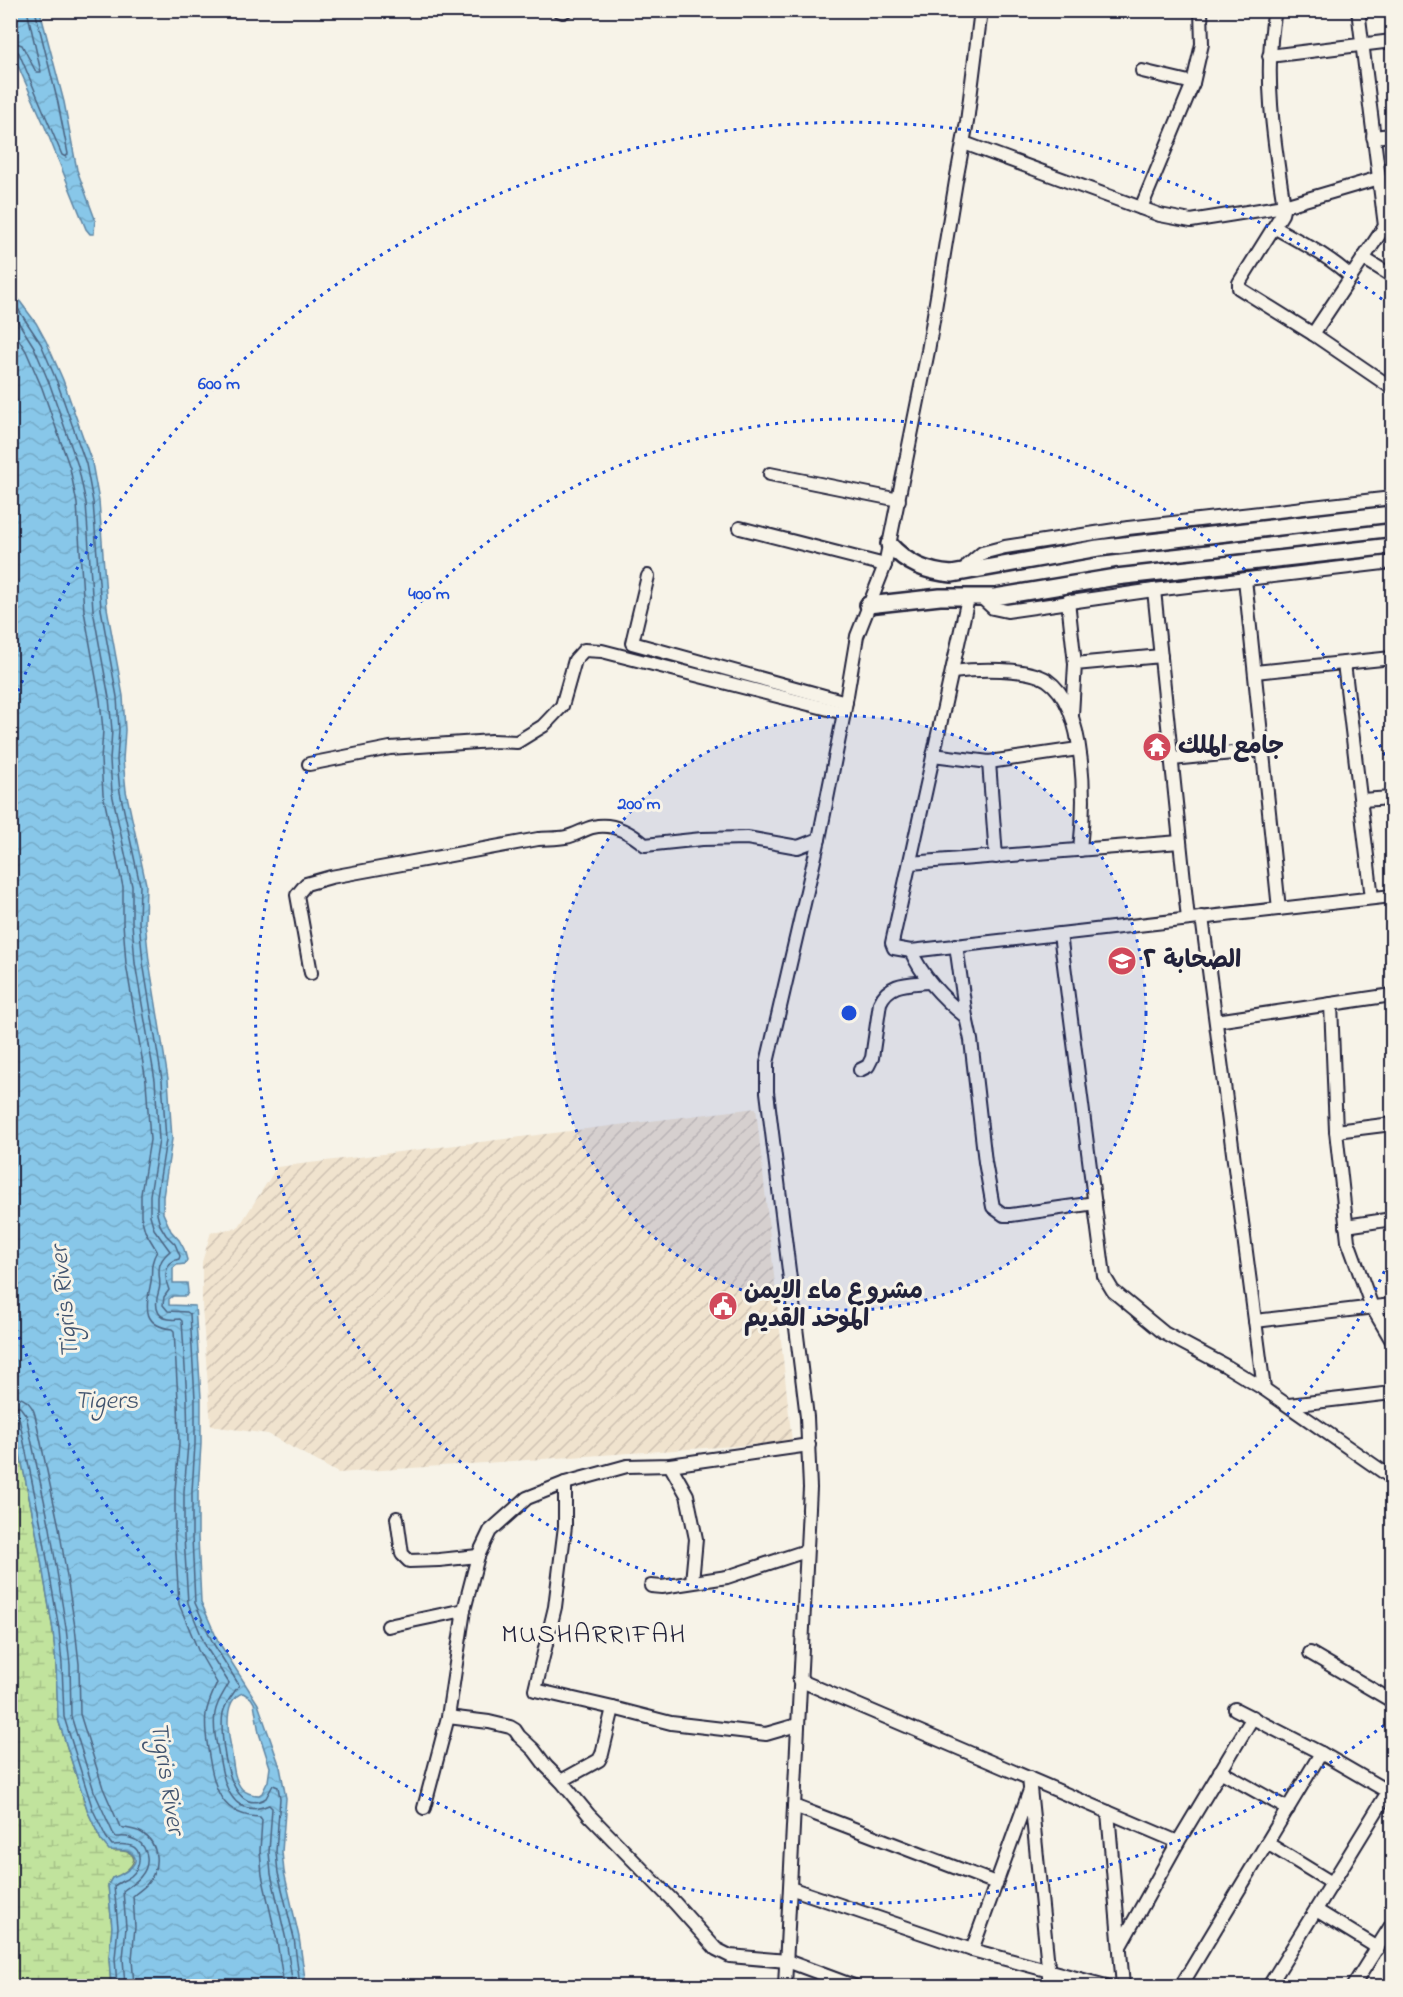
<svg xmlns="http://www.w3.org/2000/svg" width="1403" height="1997" viewBox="0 0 1403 1997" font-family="'Indie Flower','Playpen Sans Arabic',sans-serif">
	<defs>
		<pattern id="industrial-furrows" width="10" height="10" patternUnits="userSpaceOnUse" patternTransform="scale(1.5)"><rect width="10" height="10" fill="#f0e3ce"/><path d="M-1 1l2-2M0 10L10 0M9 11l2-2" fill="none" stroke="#cec2b2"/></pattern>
		<pattern id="wetland-marsh" width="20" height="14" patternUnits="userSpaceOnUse" patternTransform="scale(1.5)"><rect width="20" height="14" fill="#c1e39d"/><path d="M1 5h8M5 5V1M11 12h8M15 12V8" fill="none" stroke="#a6c288"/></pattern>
		<pattern id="water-waves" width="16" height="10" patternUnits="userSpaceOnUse" patternTransform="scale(1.5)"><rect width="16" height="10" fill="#88c7e9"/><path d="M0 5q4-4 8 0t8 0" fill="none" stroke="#75abc9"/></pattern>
	</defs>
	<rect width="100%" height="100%" fill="#f7f3e8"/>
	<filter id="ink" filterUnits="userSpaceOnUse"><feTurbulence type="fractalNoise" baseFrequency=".0167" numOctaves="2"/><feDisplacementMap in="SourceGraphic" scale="12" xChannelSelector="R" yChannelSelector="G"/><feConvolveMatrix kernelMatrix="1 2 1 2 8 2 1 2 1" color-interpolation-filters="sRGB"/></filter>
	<g filter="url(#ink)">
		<!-- industrial -->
		<polygon fill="url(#industrial-furrows)" points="756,1108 792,1442 338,1473 268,1434 211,1426 202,1306 202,1262 211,1232 238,1228 277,1167"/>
		<!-- wetland -->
		<path fill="url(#wetland-marsh)" stroke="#72826c" stroke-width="1.5" d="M 10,1405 L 36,1531 L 53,1630 L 56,1665 L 58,1719 L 88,1812 L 101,1840 L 114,1851 C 147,1849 133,1872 112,1878 L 108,1885 L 112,1927 L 109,1958 L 111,1986 L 11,1986 Z"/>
		<!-- water -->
		<g fill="url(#water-waves)" stroke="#5f85a3" stroke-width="1.5" fill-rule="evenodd">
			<polygon points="11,10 40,11 64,102 77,170 95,219 94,234 90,234 86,229 43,122 11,50"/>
			<path d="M 10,288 L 36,323 L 46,341 L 63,380 L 92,463 L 99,501 L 107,608 L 123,696 L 125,730 L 123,760 L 126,791 L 146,884 L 145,922 L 149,961 L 168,1079 L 172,1139 L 163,1197 L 163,1213 L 171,1231 L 179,1240 L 184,1249 L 187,1260 L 185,1264 L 177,1265 L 173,1268 L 173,1283 L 187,1283 L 188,1292 L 186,1296 L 173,1296 L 169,1299 L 169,1305 L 195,1306 L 201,1398 L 201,1444 L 198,1492 L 198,1537 L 201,1602 L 218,1641 L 258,1704 L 280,1767 L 286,1798 L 282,1852 L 284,1872 L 299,1937 L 306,1986 L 111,1986 L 109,1958 L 112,1927 L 108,1885 L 112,1878 C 121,1876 147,1861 129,1852 C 124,1849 115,1851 109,1850 L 101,1840 L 88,1812 L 58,1719 L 56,1665 L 53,1630 L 36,1531 L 10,1405 ZM 243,1693 L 251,1698 L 254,1703 L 259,1733 L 270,1767 L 268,1781 L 262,1793 L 259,1795 C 253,1795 247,1794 242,1789 C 233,1779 233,1761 231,1748 C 228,1733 222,1699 243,1693 Z"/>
		</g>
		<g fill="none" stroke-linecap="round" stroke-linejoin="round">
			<!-- shore -->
			<g stroke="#4b6481" stroke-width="1.5">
				<polyline points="10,41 22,45 36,72 41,72 27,10"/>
				<polyline points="10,49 15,49 19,53 62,155 66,157 68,154 58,103 35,10"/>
				<path d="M 10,297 L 41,344 L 57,382 L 86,464 L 93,502 L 101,609 L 117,697 L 119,730 L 117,760 L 120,792 L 140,885 L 139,922 L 143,962 L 162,1080 L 166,1140 L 157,1196 L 157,1214 L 160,1225 L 166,1235 L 175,1244 L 180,1256 L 179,1259 C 164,1262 164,1278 169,1290 L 164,1297 L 163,1305 L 168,1311 L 187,1312 L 190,1314 L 195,1399 L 195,1444 L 192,1491 L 192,1537 L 195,1603 L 213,1643 L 239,1685 C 234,1694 226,1700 223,1713 C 219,1734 228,1821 266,1798 L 273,1785 L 278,1787 L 280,1798 L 276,1852 L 278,1873 L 294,1938 L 300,1986"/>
				<path d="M 10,309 L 34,347 L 50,385 L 78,466 L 86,503 L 93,610 L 109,698 L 112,730 L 110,760 L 112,793 L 132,886 L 132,923 L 135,963 L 155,1080 L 159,1140 L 150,1195 L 150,1215 L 154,1229 L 170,1251 C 167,1254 163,1257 161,1262 C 156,1271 162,1282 159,1290 C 153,1309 157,1322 180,1319 L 182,1321 L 187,1399 L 188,1444 L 184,1491 L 184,1537 L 188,1603 L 206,1647 L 229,1683 C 224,1693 217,1701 215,1713 C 213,1726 215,1738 218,1751 C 223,1778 229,1821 269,1805 L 272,1808 L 269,1852 L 271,1874 L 286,1940 L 293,1986"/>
				<path d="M 10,326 L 26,351 L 42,388 L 70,468 L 77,504 L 84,611 L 100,700 L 103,730 L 101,760 L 103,794 L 123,887 L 123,923 L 126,964 L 146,1081 L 150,1140 L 141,1194 L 141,1216 L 145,1231 L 157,1251 C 148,1267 154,1272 150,1287 C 145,1309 144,1326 172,1329 L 174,1331 L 178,1399 L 179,1444 L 175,1491 L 175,1537 L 179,1604 L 198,1650 L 217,1683 C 213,1693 208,1702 206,1714 C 204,1728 207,1741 209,1756 C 214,1788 221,1816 260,1817 L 262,1820 L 260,1851 L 262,1875 L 277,1941 L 284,1986"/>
				<path d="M 10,1396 C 23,1396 32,1403 35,1415 L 59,1527 L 75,1627 L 79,1664 L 80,1714 L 103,1788 L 120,1827 C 127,1829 135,1829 142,1833 C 160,1844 160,1869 147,1884 C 143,1889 137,1892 133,1896 L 135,1927 L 132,1959 L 134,1986"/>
				<path d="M 10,1405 L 20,1407 L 26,1415 L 50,1528 L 66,1628 L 70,1665 L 71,1716 L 94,1791 L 113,1833 L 116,1837 C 120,1837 126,1836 130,1838 C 148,1842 152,1863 141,1876 C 136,1883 129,1886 123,1891 L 126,1927 L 123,1958 L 125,1986"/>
				<path d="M 10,1413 L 16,1413 L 19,1418 L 42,1530 L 59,1629 L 62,1665 L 64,1717 L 93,1810 L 106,1837 L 112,1845 C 117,1845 122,1844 127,1845 C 144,1847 141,1867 131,1876 C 126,1880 119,1882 114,1886 L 118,1927 L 115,1958 L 117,1986"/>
			</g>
			<!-- minor casing -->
			<g stroke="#22223b" stroke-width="16">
				<g id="minor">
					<polyline points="558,10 563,12 566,10"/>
					<path d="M 1275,10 C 1263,74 1274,142 1284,206 L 1282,214 L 1274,227 C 1300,242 1329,256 1351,277"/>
					<polyline points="1269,56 1392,41"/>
					<polyline points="1142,71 1193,83"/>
					<polyline points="1373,137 1392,135"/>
					<polyline points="964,143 1160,215 1191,221 1284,206 1379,178"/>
					<polyline points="1141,208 1193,83 1202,44 1201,10"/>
					<polyline points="1274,227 1239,283 1239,288 1313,334 1392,388"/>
					<polyline points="1363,258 1392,276"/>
					<polyline points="1313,334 1385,226 1358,10"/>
					<polyline points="770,474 899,500"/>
					<polyline points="740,528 885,565"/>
					<polyline points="964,573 968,565 982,553 1005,547 1128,528 1392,498"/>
					<polyline points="648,576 632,643 846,702"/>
					<polyline points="1245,579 1279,909"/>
					<polyline points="1154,590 1188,919"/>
					<polyline points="968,598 892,943 894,948 911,951 1392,896"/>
					<polyline points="982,598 993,608 1007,611 1154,590 1392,562"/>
					<polyline points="1068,601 1075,664"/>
					<polyline points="1344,663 1372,898"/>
					<path d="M 952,672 C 976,669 1027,667 1047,680 C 1088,708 1085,807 1080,850"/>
					<polyline points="1255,672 1392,658"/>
					<polyline points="1072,715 1075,664 1161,656"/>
					<polyline points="933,755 989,762 1078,749"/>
					<polyline points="1172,759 1263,750"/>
					<polyline points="989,762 996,857"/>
					<polyline points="309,764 390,748 492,741 517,742 543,726 562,706 575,660 584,650 602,651 844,713"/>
					<polyline points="1361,800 1392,798"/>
					<polyline points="910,863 1180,842"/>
					<polyline points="1202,917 1264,1389"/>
					<polyline points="1060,934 1104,1276 1113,1291 1164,1333 1226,1366 1264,1389 1392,1478"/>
					<polyline points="956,945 966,1017 971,1040 985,1162 993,1207 1004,1215 1011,1215 1095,1203"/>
					<path d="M 911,951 C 923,978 942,998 966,1017"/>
					<path d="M 311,973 L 297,895 L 306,884 L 331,877 L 538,839 C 547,838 557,839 566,837 C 576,835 584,829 593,827 C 613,822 631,833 645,845 L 702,839 L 747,838 L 798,847 L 819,839 L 844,713 L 857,636 L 885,565 L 928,351 L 956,181 L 967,122 L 981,10"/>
					<polyline points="1331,1004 1336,1131 1348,1241 1372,1307 1392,1341"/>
					<polyline points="1216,1021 1392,995"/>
					<path d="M 860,1070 L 868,1066 L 872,1058 L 880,1003 C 889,982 909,984 928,982"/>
					<polyline points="1336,1131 1392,1124"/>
					<polyline points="1346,1226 1392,1219"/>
					<polyline points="1255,1321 1392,1305"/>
					<polyline points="1289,1405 1392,1393"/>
					<polyline points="809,1445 670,1465 627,1466 565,1483 527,1498 490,1531 478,1556 464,1610 448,1717 489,1722 510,1727 515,1730 519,1736 534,1750 546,1766 561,1781 589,1815 675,1903 716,1949 730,1956 787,1961 854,1986"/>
					<polyline points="670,1465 687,1495 696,1539 692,1582"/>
					<polyline points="565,1483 565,1526 555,1607 535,1690 613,1708 671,1723 766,1734 797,1725"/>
					<polyline points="397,1518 402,1554 409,1561 439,1560 478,1556"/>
					<polyline points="651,1586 662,1587 727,1577 806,1551"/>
					<polyline points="388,1626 464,1610"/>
					<polyline points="1310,1653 1392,1701"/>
					<polyline points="799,1680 1178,1842"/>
					<polyline points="1235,1709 1321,1753 1392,1794"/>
					<polyline points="1220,1771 1288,1809"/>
					<polyline points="1029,1778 1050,1986"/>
					<polyline points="561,1781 599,1760 602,1754 613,1708"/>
					<polyline points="794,1806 996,1883"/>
					<polyline points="424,1808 448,1717"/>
					<polyline points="1108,1812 1123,1986"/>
					<polyline points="1267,1843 1332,1883"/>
					<polyline points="790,1888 972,1950 1106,1986"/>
					<polyline points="1316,1910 1378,1948"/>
					<polyline points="1120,1946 1178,1842 1253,1717"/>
					<polyline points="972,1950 1030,1790"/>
					<polyline points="785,1986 810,1488 807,1417 767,1092 767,1063 819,839"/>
					<polyline points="1181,1986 1321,1753"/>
					<polyline points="1269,1986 1388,1792"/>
					<polyline points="1353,1986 1392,1924"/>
				</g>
			</g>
			<!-- major casing -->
			<g stroke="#22223b" stroke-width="20">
				<g id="major">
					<path d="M 889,544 C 907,564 927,572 952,574 L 1098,548 L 1392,514"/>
					<polyline points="868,605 940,597 995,597 1116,577 1392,546"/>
				</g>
			</g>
			<!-- minor -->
			<use href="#minor" stroke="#f7f3e8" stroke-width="12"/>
			<!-- major -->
			<use href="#major" stroke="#f7f3e8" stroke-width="15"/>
		</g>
	</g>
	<!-- distance rings -->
	<circle cx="849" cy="1013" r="297" fill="#1d4ed8" fill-opacity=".12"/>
	<g fill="none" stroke="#1d4ed8" stroke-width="3" stroke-dasharray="3 6">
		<circle cx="849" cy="1013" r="297"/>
		<path d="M1392 1255A594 594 0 1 1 1392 771"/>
		<path d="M1391 1720A891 891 0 0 1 12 1318M12 708A891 891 0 0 1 1391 306"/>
	</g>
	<!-- icons -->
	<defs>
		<g id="temple-disc" transform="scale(1.5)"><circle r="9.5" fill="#d1495b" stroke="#f7f3e8"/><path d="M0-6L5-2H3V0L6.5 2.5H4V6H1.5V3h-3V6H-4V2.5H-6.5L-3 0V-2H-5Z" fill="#fff"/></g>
		<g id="school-disc" transform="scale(1.5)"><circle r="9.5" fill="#d1495b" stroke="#f7f3e8"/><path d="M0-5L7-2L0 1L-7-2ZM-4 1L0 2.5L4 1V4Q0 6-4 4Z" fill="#fff"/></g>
		<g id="civic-disc" transform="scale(1.5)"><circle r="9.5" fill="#d1495b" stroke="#f7f3e8"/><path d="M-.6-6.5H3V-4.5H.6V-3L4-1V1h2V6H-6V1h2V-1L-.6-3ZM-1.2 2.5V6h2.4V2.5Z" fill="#fff"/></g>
	</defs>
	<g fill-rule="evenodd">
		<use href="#temple-disc" x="1157" y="747"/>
		<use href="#school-disc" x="1122" y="961"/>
		<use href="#civic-disc" x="723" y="1306"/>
	</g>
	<g text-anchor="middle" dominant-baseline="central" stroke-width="6" stroke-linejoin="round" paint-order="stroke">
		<!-- poi labels -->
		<g font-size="24" font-weight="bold" fill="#22223b" stroke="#f7f3e8" text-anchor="start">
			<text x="1178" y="747">جامع الملك</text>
			<text x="1143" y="961">الصحابة ٢</text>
			<text x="744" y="1292">مشروع ماء الايمن<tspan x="744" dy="28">الموحد القديم</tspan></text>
		</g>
		<!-- water labels -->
		<g font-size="26" font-style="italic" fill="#41546f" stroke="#f7f3e8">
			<text transform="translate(66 1302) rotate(-96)">Tigris River</text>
			<text x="106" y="1402">Tigers</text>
			<text transform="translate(166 1778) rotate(81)">Tigris River</text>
		</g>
		<!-- quarter labels -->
		<g font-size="27" letter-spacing="1.5" fill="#22223b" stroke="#f7f3e8">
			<text x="594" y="1635">MUSHARRIFAH</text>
		</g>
	</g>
	<circle cx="849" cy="1013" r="9" fill="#1d4ed8" stroke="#f7f3e8" stroke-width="3"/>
	<g font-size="18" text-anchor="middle" font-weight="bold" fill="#1d4ed8" stroke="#f7f3e8" stroke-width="6" stroke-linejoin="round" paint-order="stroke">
		<text x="219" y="389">600 m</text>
		<text x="429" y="599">400 m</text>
		<text x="639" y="809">200 m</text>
	</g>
	<!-- margin -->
	<rect width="1403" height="1997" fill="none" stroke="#f7f3e8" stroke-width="36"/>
	<rect x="18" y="18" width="1367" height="1961" fill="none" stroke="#22223b" stroke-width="2" filter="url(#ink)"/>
</svg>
